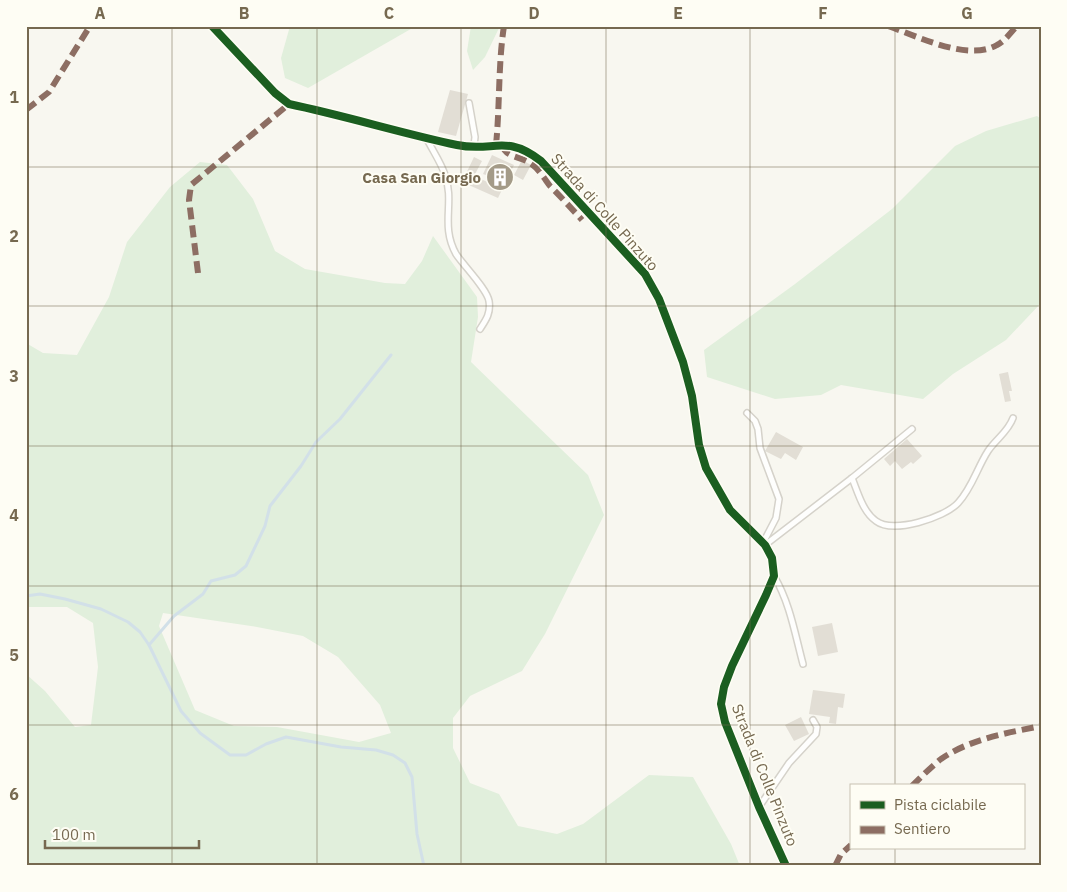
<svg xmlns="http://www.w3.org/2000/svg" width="1067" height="892" viewBox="0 0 1067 892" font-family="'IBM Plex Sans',sans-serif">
	<rect width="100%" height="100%" fill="#f8f7f0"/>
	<!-- green -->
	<g fill="#e1efdc" fill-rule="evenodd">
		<polygon points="290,26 416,26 308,88 285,78 281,58"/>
		<polygon points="471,26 500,26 485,57 473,70 467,51"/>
		<polygon points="1037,116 1041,119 1041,303 1006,340 953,374 923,399 841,385 821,395 775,399 707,377 704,350 795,284 892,209 955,146 986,131"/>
		<path d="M 200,162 L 227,165 L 253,199 L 275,251 L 305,269 L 385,283 L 405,284 L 422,261 L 433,236 L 477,297 L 478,317 L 471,362 L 588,475 L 604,515 L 545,634 L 522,671 L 470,696 L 453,718 L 453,748 L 470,783 L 499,794 L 518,826 L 557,834 L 583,824 L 649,775 L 693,777 L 731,844 L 740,866 L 26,866 L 26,674 L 45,691 L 75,727 L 91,725 L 98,667 L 93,623 L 67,607 L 26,607 L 26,343 L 43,353 L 77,355 L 109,297 L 127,242 L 170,187 ZM 163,613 L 257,627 L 303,636 L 338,657 L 380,705 L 391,733 L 359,742 L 277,727 L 234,726 L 195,710 L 159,626 Z"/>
	</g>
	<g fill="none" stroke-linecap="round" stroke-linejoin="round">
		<!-- stream -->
		<g stroke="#d2e0e8" stroke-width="3">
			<polyline points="26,596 40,594 65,599 101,609 128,622 140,632 149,645 181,711 200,733 230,755 246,755 266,744 286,737 341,747 376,750 393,755 405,763 412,777 417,834 424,866"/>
			<polyline points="149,645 174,616 203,594 211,581 235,575 246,566 265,526 270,506 301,466 316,442 340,419 391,355"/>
		</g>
	</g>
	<!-- building -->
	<g fill="#e2ded5">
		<polygon points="450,90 468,94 456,136 438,132"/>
		<polygon points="492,155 514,165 498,198 462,182 474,157 482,161 474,176 492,184 494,178 483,174"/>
		<polygon points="522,160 531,165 523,180 514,175"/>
		<polygon points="1008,372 1012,391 1009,391 1011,401 1005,402 999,374"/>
		<polygon points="776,432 803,447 796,460 785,453 781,459 765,451"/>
		<polygon points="907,439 922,456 913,464 911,462 902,469 895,461 890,466 884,459"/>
		<polygon points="832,623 838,652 818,656 812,627"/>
		<polygon points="813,690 845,694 843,708 838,707 836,724 829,723 830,717 809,714"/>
		<polygon points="801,717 809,734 794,741 785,725"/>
	</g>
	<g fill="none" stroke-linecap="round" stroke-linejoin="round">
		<!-- service casing -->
		<g stroke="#d5d2ca" stroke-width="8">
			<g id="service">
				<path d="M 212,26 L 275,93 L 289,104 C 346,116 401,133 457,145 C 493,153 505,133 541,161 L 645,274 L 659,299 L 683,362 L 692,396 L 699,445 L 706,468 L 730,510 L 765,545 L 772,558 L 774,576 L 766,595 L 732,666 L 724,687 L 721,704 L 725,722 L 759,807 L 786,866"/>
				<polyline points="469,103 475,137 474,146"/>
				<path d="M 426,137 C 432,150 441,162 445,175 C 455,203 440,225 456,254 C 464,266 487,289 489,301 C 491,313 486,320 480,329"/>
				<polyline points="747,413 755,421 758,429 760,448 779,499 776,518 763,543"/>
				<path d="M 852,478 C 858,493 863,512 876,521 C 893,534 944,518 958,503 C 972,488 977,468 988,451 C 996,439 1008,432 1013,418"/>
				<polyline points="765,545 852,478 912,429"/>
				<path d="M 774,576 C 790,603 795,634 803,664"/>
				<polyline points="759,807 789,763 816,734 817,727 813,720"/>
			</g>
		</g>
		<!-- service -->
		<use href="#service" stroke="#fefefd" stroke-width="5"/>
		<!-- quiet -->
		<g stroke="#8d6e63" stroke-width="6" stroke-dasharray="12 6" stroke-linecap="butt">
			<path d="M 888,26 C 917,36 968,62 997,45 C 1005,41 1011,32 1017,26"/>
			<polyline points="26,110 49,92 90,26"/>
			<path d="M 496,145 C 500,105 498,65 504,26"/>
			<path d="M 502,145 C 506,158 520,156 530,163 C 538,168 544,178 550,186 C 561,197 571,208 582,220"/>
			<polyline points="198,273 189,200 191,185 289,104"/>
			<path d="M 912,786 C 921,777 931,767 941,759 C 970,739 1007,733 1041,726"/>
			<polyline points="835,866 841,854 851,845"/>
		</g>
		<!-- cycleway casing -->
		<g stroke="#fefdf4" stroke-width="11">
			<path id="cycleway" d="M 212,26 L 275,93 L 289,104 C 346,116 401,133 457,145 C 493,153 505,133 541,161 L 645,274 L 659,299 L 683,362 L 692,396 L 699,445 L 706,468 L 730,510 L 765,545 L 772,558 L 774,576 L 766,595 L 732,666 L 724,687 L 721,704 L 725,722 L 759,807 L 786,866"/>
		</g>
		<!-- cycleway -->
		<use href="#cycleway" stroke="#1b5e20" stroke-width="8"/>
	</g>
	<!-- grid -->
	<path fill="none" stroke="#766950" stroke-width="1" stroke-opacity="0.55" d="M 172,26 L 172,866M 317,26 L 317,866M 461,26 L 461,866M 606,26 L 606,866M 750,26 L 750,866M 895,26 L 895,786M 26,167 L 1041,167M 26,306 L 1041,306M 26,446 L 1041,446M 26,586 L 1041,586M 26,725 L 1041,725M 895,848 L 895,866"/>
	<!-- icons -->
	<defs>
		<g id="building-disc" transform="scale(1.4375)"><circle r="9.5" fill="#a49b88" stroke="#fefdf4"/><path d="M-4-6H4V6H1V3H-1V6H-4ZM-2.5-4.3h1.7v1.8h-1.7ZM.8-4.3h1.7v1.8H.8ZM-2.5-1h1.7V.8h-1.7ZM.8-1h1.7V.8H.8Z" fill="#fff"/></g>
	</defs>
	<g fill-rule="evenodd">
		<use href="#building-disc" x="500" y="177"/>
	</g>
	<g text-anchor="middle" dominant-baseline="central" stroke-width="4" stroke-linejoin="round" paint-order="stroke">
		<!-- poi labels -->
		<g font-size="15" font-weight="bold" fill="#766950" stroke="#fefdf4" text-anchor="end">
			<text x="481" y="177">Casa San Giorgio</text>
		</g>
		<!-- street labels -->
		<g font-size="15" fill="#766950" stroke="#fefdf4">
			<text transform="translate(605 212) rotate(48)">Strada di Colle Pinzuto</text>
			<text transform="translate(765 775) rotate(68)">Strada di Colle Pinzuto</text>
		</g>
	</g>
	<!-- border -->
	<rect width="1067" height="892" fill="none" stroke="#fefdf4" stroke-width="55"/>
	<!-- legend -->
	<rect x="850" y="784" width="175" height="65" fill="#fefdf4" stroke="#c8c2b2"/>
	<rect x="860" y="801" width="25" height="8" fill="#1b5e20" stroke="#c8c2b2"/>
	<text x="894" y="810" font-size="15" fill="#766950">Pista ciclabile</text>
	<rect x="860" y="826" width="25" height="8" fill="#8d6e63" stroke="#c8c2b2"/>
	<text x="894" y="834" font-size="15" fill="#766950">Sentiero</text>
	<!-- scale -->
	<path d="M45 840v8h154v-8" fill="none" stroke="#766950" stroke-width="2.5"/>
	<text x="52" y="840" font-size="15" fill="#766950" stroke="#fefdf4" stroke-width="4" paint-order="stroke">100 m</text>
	<rect x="28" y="28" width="1012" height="836" fill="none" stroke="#766950" stroke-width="2"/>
	<g font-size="16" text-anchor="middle" font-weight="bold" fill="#766950">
		<text x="100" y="19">A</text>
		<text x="244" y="19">B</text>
		<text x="389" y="19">C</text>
		<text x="534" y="19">D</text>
		<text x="678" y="19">E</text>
		<text x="823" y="19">F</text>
		<text x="967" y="19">G</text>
		<text x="14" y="103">1</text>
		<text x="14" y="242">2</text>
		<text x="14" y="382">3</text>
		<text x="14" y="521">4</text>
		<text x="14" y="661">5</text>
		<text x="14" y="800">6</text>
	</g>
</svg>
